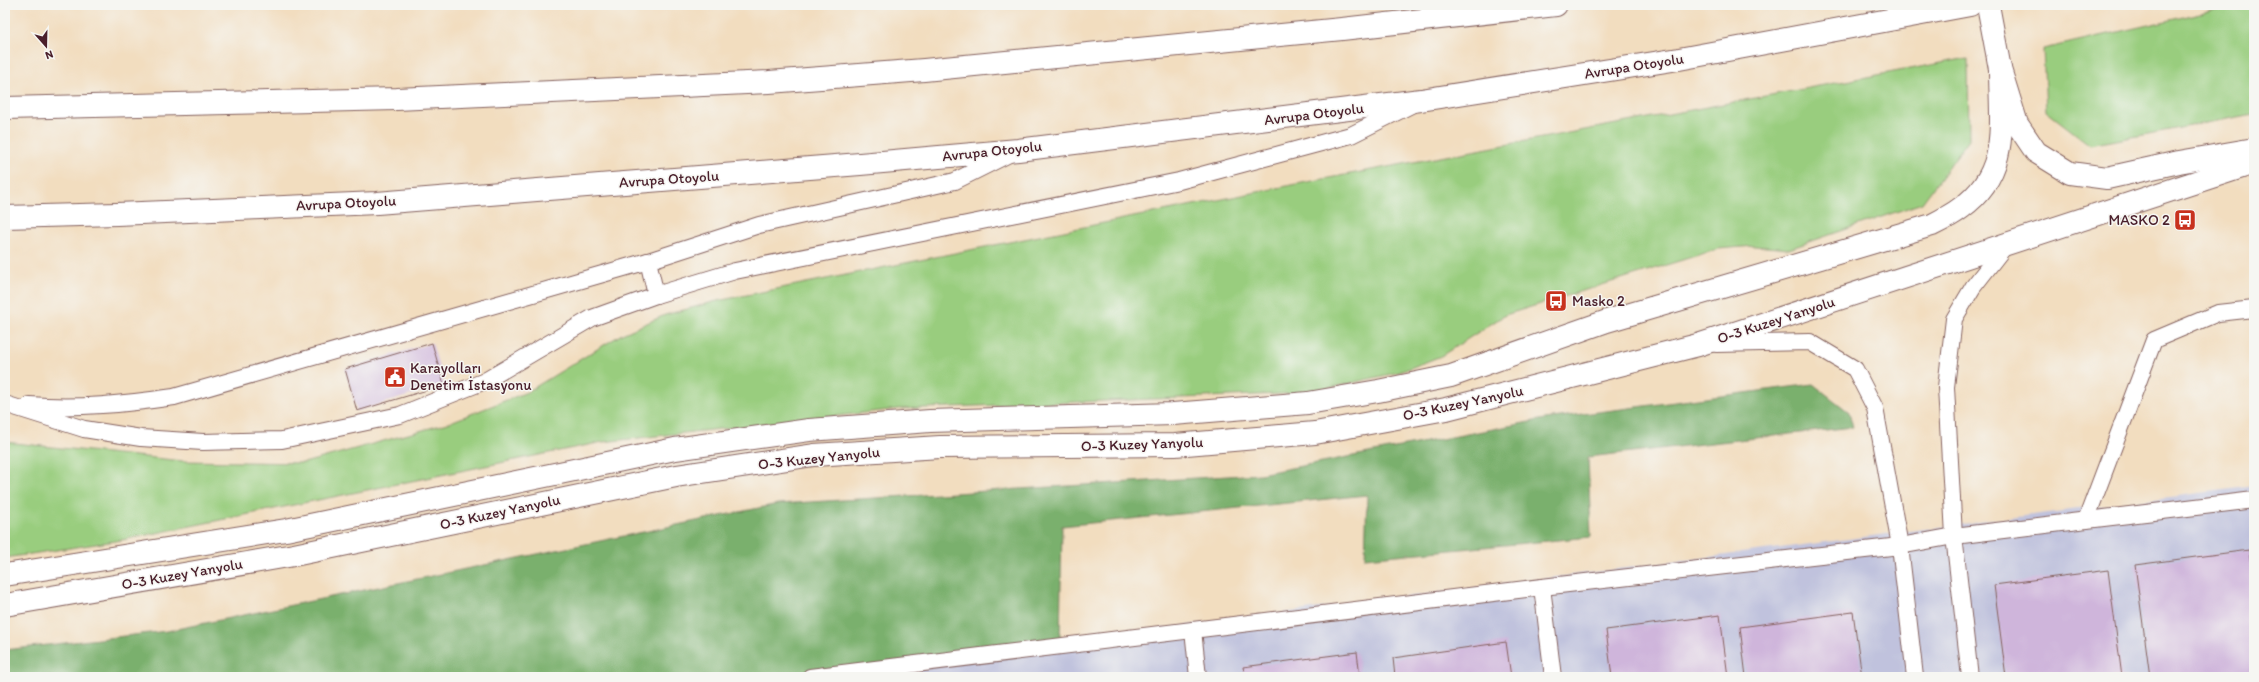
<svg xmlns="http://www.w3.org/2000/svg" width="2259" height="682" viewBox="0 0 2259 682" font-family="Itim,sans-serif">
	<rect width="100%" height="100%" fill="#f6f6f2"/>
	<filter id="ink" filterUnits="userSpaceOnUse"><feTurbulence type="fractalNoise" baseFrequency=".025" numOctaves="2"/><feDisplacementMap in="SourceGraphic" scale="8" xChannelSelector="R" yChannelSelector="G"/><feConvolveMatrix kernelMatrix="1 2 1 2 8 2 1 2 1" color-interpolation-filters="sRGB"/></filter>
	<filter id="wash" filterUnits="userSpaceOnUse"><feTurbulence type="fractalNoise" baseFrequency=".012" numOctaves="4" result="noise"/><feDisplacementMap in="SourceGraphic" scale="16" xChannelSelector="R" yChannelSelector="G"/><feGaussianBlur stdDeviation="0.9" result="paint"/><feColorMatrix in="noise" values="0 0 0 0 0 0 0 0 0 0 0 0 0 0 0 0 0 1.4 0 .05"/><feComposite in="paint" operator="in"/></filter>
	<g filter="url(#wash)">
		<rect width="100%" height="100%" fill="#f2ddbf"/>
		<!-- industrial -->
		<polygon fill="#c0c2dd" points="2254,486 2254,677 791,677 1060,642"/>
		<!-- green -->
		<g fill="#99cd7e" stroke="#727654">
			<polygon points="2236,5 2254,5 2254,114 2090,145 2046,111 2043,49"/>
			<polygon points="1968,58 1969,139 1922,203 1789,249 1755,246 1718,249 1505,315 1441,356 1400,372 1307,393 899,409 603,442 122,540 5,558 5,442 183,461 304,463 448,423 527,392 622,334 665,315 717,301 1302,183"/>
		</g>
		<!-- forest -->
		<polygon fill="#7ab06d" stroke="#62684c" points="1813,384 1849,412 1853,427 1588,457 1591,537 1365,558 1367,495 1062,526 1060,642 792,677 5,677 5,650 167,631 778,504 1260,474 1545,419"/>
		<g id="blocks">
			<!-- building -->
			<g fill="#cfb5db">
				<polygon points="432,343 444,385 357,411 345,369"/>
				<polygon points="2249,550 2254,588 2254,677 2150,677 2135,565"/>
				<polygon points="2108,570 2122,677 2006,677 1994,585"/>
				<polygon points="1853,612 1862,677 1746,677 1740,627"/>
				<polygon points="1720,615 1728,677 1612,677 1606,630"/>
				<polygon points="1506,642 1511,677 1395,677 1393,658"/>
				<polygon points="1357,652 1360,677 1245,677 1243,667"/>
			</g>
		</g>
	</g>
	<g filter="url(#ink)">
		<use href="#blocks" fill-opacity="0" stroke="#85625f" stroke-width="1"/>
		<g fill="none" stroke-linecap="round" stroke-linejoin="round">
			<!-- service casing -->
			<g stroke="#85625f" stroke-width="18">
				<g id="service">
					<polyline points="648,261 656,295"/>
					<polyline points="1716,344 1810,342 1855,369 1875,408 1900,546 1915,677"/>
					<polyline points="5,404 84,429 141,438 203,442 282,440 400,415 485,381 592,318 656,295 735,271 1179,181 1351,135 1411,105"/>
					<path d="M 29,405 C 78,409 125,404 174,397 L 648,261 L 759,225 L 955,181 L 1009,154"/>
					<polyline points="2086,520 2154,340 2218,313 2254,309"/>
					<polyline points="1542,587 1553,677"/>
					<polyline points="1193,630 1198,677"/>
					<polyline points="810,677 1542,587 1900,546 1954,536 2254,500"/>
					<polyline points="1970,677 1954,536 1946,387 1954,319 1973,287 2005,246"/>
				</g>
			</g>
			<!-- primary casing -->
			<g stroke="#85625f" stroke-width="24">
				<g id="primary">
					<polyline points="1988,5 2000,69 2017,124 2036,152 2070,173 2107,178 2179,162 2254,149"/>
					<path d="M 5,575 L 286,530 L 675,449 L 809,430 L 930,421 L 1173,414 L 1308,403 L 1378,391 L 1451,376 L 1607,321 L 1932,225 C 1942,220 1952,215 1961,208 C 2011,172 2000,123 2000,69"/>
					<polyline points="5,605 294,555 676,476 814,455 940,447 1175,445 1315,433 1446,409 1698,345 2254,163"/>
				</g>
			</g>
			<!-- motorway casing -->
			<g stroke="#85625f" stroke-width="24">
				<g id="motorway">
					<polyline points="5,108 397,99 769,82 924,70 1342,29 1556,5"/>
					<polyline points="5,217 117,214 377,203 860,164 1018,150 1421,100 1679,59 1970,5"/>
				</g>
			</g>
			<!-- service -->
			<use href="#service" stroke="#fff" stroke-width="16"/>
			<!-- primary -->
			<use href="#primary" stroke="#fff" stroke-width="22"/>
			<!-- motorway -->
			<use href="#motorway" stroke="#fff" stroke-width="22"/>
		</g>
	</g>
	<!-- icons -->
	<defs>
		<g id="bus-square" transform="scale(1.15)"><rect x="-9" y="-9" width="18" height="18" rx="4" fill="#c8321e" stroke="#f6f6f2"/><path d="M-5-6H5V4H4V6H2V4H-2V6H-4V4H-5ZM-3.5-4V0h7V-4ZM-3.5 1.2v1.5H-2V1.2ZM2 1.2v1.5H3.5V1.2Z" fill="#fff"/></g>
		<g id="civic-square" transform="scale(1.15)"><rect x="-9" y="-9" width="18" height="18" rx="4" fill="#c8321e" stroke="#f6f6f2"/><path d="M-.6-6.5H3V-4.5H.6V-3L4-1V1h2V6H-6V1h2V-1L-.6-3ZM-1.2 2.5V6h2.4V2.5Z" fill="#fff"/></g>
	</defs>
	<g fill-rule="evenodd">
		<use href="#bus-square" x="2185" y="220"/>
		<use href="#bus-square" x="1556" y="301"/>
		<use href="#civic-square" x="395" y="377"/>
	</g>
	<g text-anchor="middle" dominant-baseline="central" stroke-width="3" stroke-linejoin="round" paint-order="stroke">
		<!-- street labels -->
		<g font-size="15" fill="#4a1f2b" stroke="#f6f6f2">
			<text transform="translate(1634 66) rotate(-9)">Avrupa Otoyolu</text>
			<text transform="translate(1314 114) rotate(-7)">Avrupa Otoyolu</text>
			<text transform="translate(992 151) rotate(-6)">Avrupa Otoyolu</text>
			<text transform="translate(669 179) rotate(-4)">Avrupa Otoyolu</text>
			<text transform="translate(346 203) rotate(-3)">Avrupa Otoyolu</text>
			<text transform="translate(1776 320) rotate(-18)">O-3 Kuzey Yanyolu</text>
			<text transform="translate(1463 403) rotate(-12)">O-3 Kuzey Yanyolu</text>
			<text transform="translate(1142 444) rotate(-2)">O-3 Kuzey Yanyolu</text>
			<text transform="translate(819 458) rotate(-6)">O-3 Kuzey Yanyolu</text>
			<text transform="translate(500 512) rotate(-12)">O-3 Kuzey Yanyolu</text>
			<text transform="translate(182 574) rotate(-10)">O-3 Kuzey Yanyolu</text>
		</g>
		<!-- poi labels -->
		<g font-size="15" fill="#4a1f2b" stroke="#f6f6f2" text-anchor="start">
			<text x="2170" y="220" text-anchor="end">MASKO 2</text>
			<text x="1572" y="301">Masko 2</text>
			<text x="410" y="368">Karayolları<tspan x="410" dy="17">Denetim İstasyonu</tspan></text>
		</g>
	</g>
	<!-- margin -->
	<rect width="2259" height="682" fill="none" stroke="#f6f6f2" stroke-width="20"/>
	<!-- north arrow -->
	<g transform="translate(46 46) rotate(160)" stroke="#f6f6f2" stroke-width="3" paint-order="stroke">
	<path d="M0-3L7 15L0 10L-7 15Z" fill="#4a1f2b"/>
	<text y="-6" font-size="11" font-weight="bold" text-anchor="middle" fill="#4a1f2b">N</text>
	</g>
</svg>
